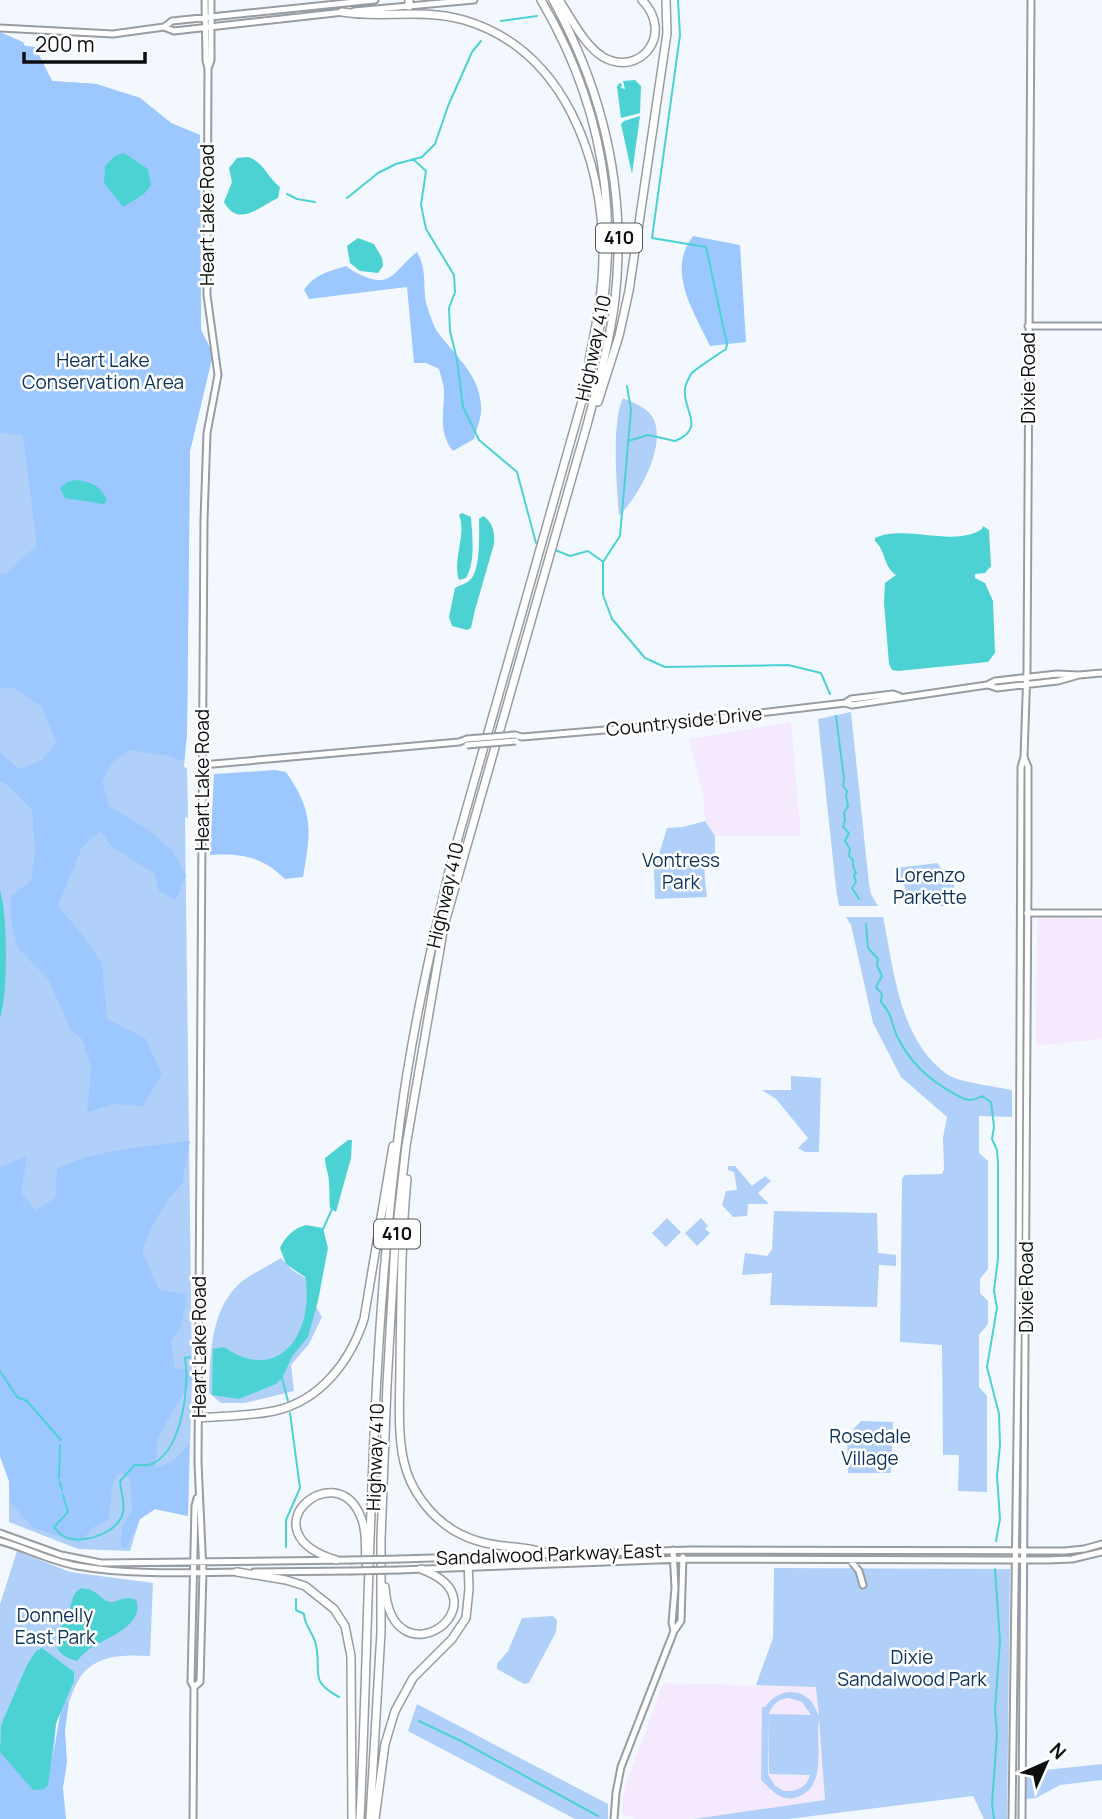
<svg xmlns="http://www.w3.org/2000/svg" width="1102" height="1819" font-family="Manrope,sans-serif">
<rect width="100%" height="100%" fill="#f3f8ff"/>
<path fill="#f5e9fd" d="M791,722l10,114h-86l-10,-15 -2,-27 -14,-55z
M1043,917l59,1v121l-66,7 1,-127z
M663,1683l154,4 8,113 -131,19h-60l-12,-6 2,-24z"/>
<path fill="#b0d0f9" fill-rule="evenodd" d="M0,44l35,3 17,34 44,3 44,14 31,25 29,12 1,195 12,24 -23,97 -3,281 -3,35 3,1 1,50 -3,-1 7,562 -4,137 -33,-7 -15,10 -10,32 -52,-2 -69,-27v-41l-9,-25z
M623,398c11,5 26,10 31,22 12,28 -16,77 -35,96 -2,-29 -8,-93 4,-118z
M851,712l18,172 2,10 7,12h-39l-3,-18 -18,-169z
M705,821l10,15v17c-16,6 -9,29 -8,44l-52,2 -1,-28 13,-43 16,-1z
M937,863l5,6 12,1v36h-39c-6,-4 -13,-28 -18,-38z
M846,917h37c11,53 16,124 65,158 11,7 49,12 64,15v27l-33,-1v37l9,8v108l-8,10v14l8,8v23l-9,11v52l8,9v96l-29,-1 1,-36h-16l-1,-110 -42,-3 2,-163 3,-4 37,-1 2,-5 -1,-31 4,-21 -46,-40 -28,-54 -22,-98z
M791,1076l30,2 -2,74h-14l-7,-4 10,-10 -32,-39 -14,-9h29z
M728,1166h7l17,20 13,-10 6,5 -13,12 11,11h-21l-1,12 -14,1 -11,-12 4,-14 11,-1 -3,-18 -6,-2z
M774,1211l103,2 1,40 18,2v11l-17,-1 -2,42 -107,-2 2,-32 -30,2 3,-22 22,3 5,-6z
M667,1218l14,14 -15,15 -14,-14z
M701,1218l7,8 -3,3 5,4 -13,13 -12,-13z
M281,1258l11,12 13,8 2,13 15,26 -13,27 -18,21 3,26 -49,12h-24l-12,-10c1,-36 1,-82 30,-109 12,-10 29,-18 42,-26z
M861,1421l32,1 -2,51h-43l-1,-37z
M17,1551l53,21 83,11 -3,73c-25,-1 -52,-2 -69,20 -5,7 -9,18 -12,26h-7l-6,23 -2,26 -13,32 -41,-44v-135z
M774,1568l236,1 -3,250h-23l-11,-23 -185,23h-94l131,-19 -6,-81c-4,22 8,63 -17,76 -19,10 -29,-4 -41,-15l1,-73h3c11,-16 32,-21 46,-6 4,5 6,12 8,15l-3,-29 -60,-2 17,-47zM789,1698l13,4 9,13 -42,-1c3,-10 10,-15 20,-16zM769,1715v59l41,1c-3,12 -13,17 -26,16l-9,-5 -7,-12z
M553,1616l4,4 -1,12 -27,51 -5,1 -27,-15v-5l11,-13 14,-33z
M417,1704l191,100v15h-33l-167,-88z
M1102,1764v16l-42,5 -24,13 -11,1 1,-27z"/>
<path fill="#9cc8ff" d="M0,32l23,10 2,4 10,1 17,34 44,3 44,14 31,25 29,12 1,195 12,24 -23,97 -3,281 -3,29 -21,-6 -34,-5 -17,13 -10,18 7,25 39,24 24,20 14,25 -10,25 -17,-9 -4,-17 -44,-28 -11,-15 -18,16 -24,59 22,26 22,31 5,56 38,19 17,37 -20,31 -28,-2 -27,8 4,-44 -9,-29 -12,-10 -21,-49 -32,-33 -6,-27v-24l20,-15 4,-31 -3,-40 -25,-25 -7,-4v-29l19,17 23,-9 14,-18 -15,-36 -28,-18h-13v-114l8,-2 29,-27 -14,-110 -23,-2z
M693,236l47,9 6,97 -36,4c-16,-34 -44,-75 -17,-110z
M417,252c12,21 4,39 11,57 3,8 6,19 11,25 19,25 44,44 42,79 -1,8 -5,18 -7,26l-21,12c-15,-19 -9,-37 -9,-59 0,-8 -3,-15 -5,-23l-13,-6h-12l-7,-76 -98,12 -5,-9c11,-16 24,-18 42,-24 7,5 12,8 20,11 26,11 31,-10 51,-25z
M275,770l11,2c28,40 25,59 17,105l-18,2c-22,-22 -44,-26 -75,-24l4,-81z
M190,1141l-8,43 -13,14 -16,26 -11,28 17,37 28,6 -6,32 -10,13 4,28 12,2 5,9 -34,58 -3,31 17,-6 17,-18 -1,72 -33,-7 -15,10 -14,30 -5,-3 1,-19 10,-18 -2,-31 -12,-5 -6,13 -3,33 -15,8 -15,16 -47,-16 -22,-25 -1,-21 -9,-25v-289l27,-11 -6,37 15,17 19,-12 2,-30c43,-19 86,-21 133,-27z
M62,1702h7l-4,28 2,32 -4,26 3,31h-66v-80l41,43 13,-31z"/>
<path fill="#4cd2d3" d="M635,80l6,6 -1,27 -19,5 -4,-31 2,-4 3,1 -1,4 4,1 -2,-8z
M640,116l-8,58 -11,-50 3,-3z
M124,153l24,16 3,16 -7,9 -21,13 -19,-24 1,-17 10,-10z
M248,157c16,5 19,20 32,30l-2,11c-19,9 -40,30 -54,4l8,-20 -3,-14 8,-10z
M358,238l16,6 8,14 1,8 -5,7 -18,-2 -10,-8 -3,-17z
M76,480c15,2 26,6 31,21l-4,3 -38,-6 -5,-10 7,-6z
M462,513l9,4c1,18 5,43 -5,61l-7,2c-7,-21 8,-45 0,-65z
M483,516c10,6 12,17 11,28l-19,66 -4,18 -4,2 -15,-4 -3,-9 6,-29c5,-3 11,-4 15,-8 11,-10 9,-47 9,-61z
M983,526l6,4 2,36 -6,7 -10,1v4l10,5 8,18 2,52 -7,9 -90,9 -6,-1 -3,-6 -5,-62 1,-19 11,-8c-13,-9 -10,-24 -21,-34v-3c30,-14 79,10 107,-9z
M0,891c8,22 8,105 0,127z
M348,1140h4l-1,18 -15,54 -6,-4c-1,-9 0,-17 -1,-25 0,-9 -4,-16 -4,-25z
M306,1225l17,3 5,20 -10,53 -10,36 -15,18 -11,23 -6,6 -37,15 -27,-4 1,-46 11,-2c56,39 91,-16 81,-70l-19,-13 -6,-16c5,-11 14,-20 26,-23z
M81,1588c17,2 15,7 26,13 9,4 16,-7 29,-1 9,24 -26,37 -42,46 -6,3 -12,9 -17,15 -33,-9 -18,-28 -9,-49 5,-9 3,-18 13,-24z
M42,1648l32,24v9l-18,42 -8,62 -4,4 -11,1 -33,-38 1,-27 26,-60 9,-14z"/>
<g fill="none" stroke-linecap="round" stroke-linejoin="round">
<path stroke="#4cd2d3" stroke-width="2" d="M501,21l36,-5
M413,159l13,12 -5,34 5,24 28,46 1,17 -6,16 1,23 7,29 6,47 16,33 38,32 19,71
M287,194l10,5 18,3
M347,198l31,-25 18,-9 26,-7 13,-13 13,-38 24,-54 9,-11
M627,386l4,24 -11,126 -17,26v33l9,24 33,39 20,9 123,-2 33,8 9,21
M628,441l20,-6 27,6c32,-13 7,-31 10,-52 0,-4 4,-11 6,-15 2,-4 28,-20 35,-25l1,-5 -21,-97 -54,-9 28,-203 -2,-35
M555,550l15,6 18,-5 14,10
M836,716l8,63 -1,7 4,5 -1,6 2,9 -4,7 1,7 -2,7 6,6 -4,8 5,8 -1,7 4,4v6l3,7 -2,2 2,7 -4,6 7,11
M866,924l2,24 10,11 -1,6 5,11 -6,11 6,7 -1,8c13,15 9,19 16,34 12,25 32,44 56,57 12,7 17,10 29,3l9,6 3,25 -2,12 5,11 1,13v95l-4,33 3,17 -10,59 12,47 1,31 -3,31 3,43 -4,22
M323,1229l9,-20
M0,1371l17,26 10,4 34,39
M282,1378l6,23
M59,1478l1,-33
M60,1482l2,8
M63,1495l5,17 -14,15c4,4 7,9 13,11 18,5 47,-4 55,-22 4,-10 -1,-24 -2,-35l15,-16c5,0 12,1 17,-1 30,-14 38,-77 33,-106l5,-1
M286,1547v-27l14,-32 -10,-75
M296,1599v11l8,4c0,11 10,20 12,31 6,28 -8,35 23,52
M419,1721l42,20 137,75
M994,1819l-2,-15 5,-70 -2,-24 5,-69 -5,-72"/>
<defs>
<path id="secondary" d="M354,11l120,-11
M164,27l8,-6 203,-21
M0,28l113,6 51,-7 10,4 170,-19
M209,66l2,-6v-60
M1028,326h74
M988,685l9,3 61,-7 21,-6 23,-2
M845,703l6,-4 42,-5 6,2
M515,735l7,2 118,-10 205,-24 7,2 135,-20 8,-4 62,-7 22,1
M202,765l257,-23 8,-3
M1027,913h75
M0,1533l61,22 40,8 250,-3
M0,1541c26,7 50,20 77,25 52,9 108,7 161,6
M673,1550l2,38 -3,35 2,8
M400,1559l291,-9 374,1 19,-2 18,-5
M850,1560l9,11 4,14
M399,1570l284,-11 364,1 25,-1 30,-7
M254,1572l97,-1
M194,1687l6,-5 3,-110 -5,-109 6,-943 3,-87 11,-58 -11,-80 1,-227 -2,-7 -1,-61
M193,1819l1,-132 -3,-5 4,-176 2,-8
M614,1819l2,-26 5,-26 53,-136 7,-10 2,-64
M1012,1819l7,-538 2,-514 3,-10 3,-89 4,-668
M1022,1819l6,-946v-106l-4,-10"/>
<path id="highway" d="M409,0v6
M559,0c12,18 25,45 44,57 37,21 72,-23 39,-57
M342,12c40,7 81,-4 122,8 101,30 139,139 139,236 0,35 -7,70 -14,105
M598,402l21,-66 10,-45 38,-258 -1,-33
M407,1179c-6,63 -6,125 -7,187 0,31 -3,66 4,96 6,27 25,53 49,68 36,22 67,12 102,26
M199,1418c24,-2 51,-2 75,-7 46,-10 76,-49 90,-92l29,-173
M336,1560c-91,-28 -2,-105 24,-45 7,14 5,33 6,49
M237,1572l49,8 19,6 29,23 11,17 6,30 1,163
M385,1587c7,100 125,15 36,-18
M360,1819c11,-232 9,-466 40,-697 11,-87 31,-174 51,-259l137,-483c36,-135 24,-259 -47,-380
M370,1819l11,-187v-93l6,-154 8,-141 11,-98 38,-220 143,-501c11,-42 23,-83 28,-126 12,-107 -10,-205 -62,-299
M375,1819l10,-75 10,-33 18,-33 39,-39 14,-21 3,-29 -1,-31"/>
</defs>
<use href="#secondary" stroke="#989da2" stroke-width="9"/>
<use href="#highway" stroke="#989da2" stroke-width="10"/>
<use href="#secondary" stroke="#fff" stroke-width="5"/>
<use href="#highway" stroke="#fff" stroke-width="7"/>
<defs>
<path id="secondary-bridge" d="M467,739l48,-4
M467,745l49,-4
M351,1560l49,-1
M351,1571l48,-1"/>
</defs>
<use href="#secondary-bridge" stroke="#989da2" stroke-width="9" stroke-linecap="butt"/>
<use href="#secondary-bridge" stroke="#fff" stroke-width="5"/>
</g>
<g text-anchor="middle" stroke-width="5" stroke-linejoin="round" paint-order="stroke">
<g fill="#fff" stroke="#555658" stroke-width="2">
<rect x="596" y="223.5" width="46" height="29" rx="5"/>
<rect x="374" y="1219.5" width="46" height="29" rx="5"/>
</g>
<g font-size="18" font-weight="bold" fill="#0c0e10">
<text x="619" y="244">410</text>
<text x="397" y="1240">410</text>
</g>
<g font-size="19" fill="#0c0e10" stroke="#fff">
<text transform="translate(207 215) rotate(-90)" y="7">Heart Lake Road</text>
<text transform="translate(593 348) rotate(-78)" y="7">Highway 410</text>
<text transform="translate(1028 378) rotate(-90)" y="7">Dixie Road</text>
<text transform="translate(684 721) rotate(-6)" y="7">Countryside Drive</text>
<text transform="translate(202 780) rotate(-90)" y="7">Heart Lake Road</text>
<text transform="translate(445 895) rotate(-77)" y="7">Highway 410</text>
<text transform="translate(1026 1287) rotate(-90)" y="7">Dixie Road</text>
<text transform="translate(199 1347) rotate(-90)" y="7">Heart Lake Road</text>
<text transform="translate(375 1457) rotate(-88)" y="7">Highway 410</text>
<text transform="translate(549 1554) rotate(-2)" y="7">Sandalwood Parkway East</text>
</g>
<g font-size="19" fill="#0b315c" stroke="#fff">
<text x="103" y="367">Heart Lake<tspan x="103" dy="22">Conservation Area</tspan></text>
<text x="681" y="867">Vontress<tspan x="681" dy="22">Park</tspan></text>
<text x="930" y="882">Lorenzo<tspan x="930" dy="22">Parkette</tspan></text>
<text x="870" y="1443">Rosedale<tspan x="870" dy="22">Village</tspan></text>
<text x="55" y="1622">Donnelly<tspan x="55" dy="22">East Park</tspan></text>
<text x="912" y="1664">Dixie<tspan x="912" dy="22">Sandalwood Park</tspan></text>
</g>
</g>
<g transform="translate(1046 1763) rotate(45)" stroke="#ffffff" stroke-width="5" paint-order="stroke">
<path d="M0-5L12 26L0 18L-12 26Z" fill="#0c0e10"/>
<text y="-10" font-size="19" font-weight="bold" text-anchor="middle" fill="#0c0e10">N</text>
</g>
<path d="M24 52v10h121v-10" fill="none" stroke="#0c0e10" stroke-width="3.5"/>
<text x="35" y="52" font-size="21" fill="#0c0e10" stroke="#ffffff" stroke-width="5" paint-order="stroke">200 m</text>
</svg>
